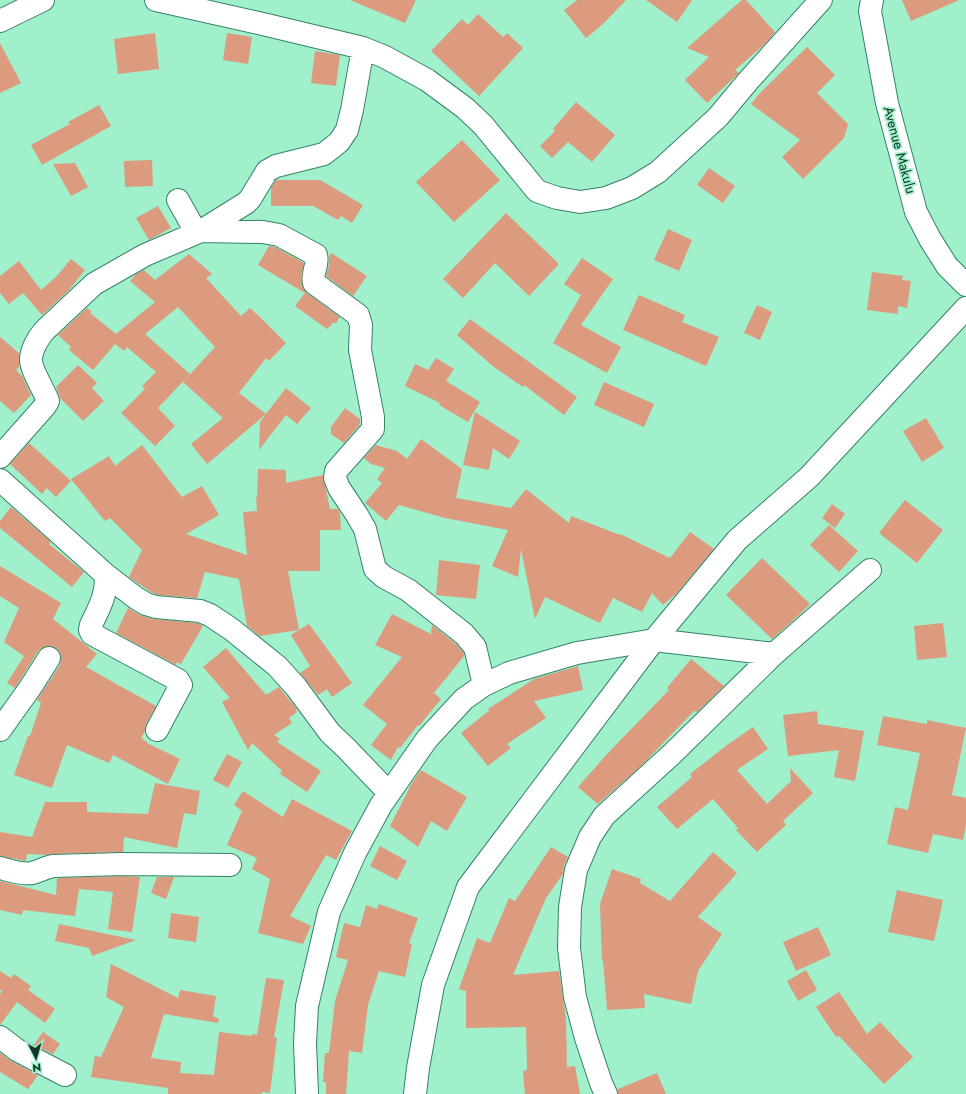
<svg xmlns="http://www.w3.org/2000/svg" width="966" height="1094" font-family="Jost,sans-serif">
<rect width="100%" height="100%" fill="#a0f0cc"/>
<path fill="#dc9a7e" d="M350,0h66l-11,23z
M577,0h49l-23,24 -17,14 -22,-28z
M646,0h46l-15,22z
M742,0h4l29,32 -9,11 -31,27 4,3 -32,30 -22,-23 24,-23 -22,-9z
M902,0h57l-48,21z
M478,14l25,23 4,-4 16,15 -44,48 -48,-45 31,-32 6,6z
M155,33l4,36 -41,5 -4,-35z
M227,33l25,4 -4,27 -25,-4z
M0,43l21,40 -21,10z
M807,47l28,28 -18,18 31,31 -4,14 -41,41 -21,-22 18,-17 -49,-36 8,-10z
M315,51l25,4 -4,31 -25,-3z
M576,102l39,33 -23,27 -24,-20 -16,16 -12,-12 15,-15 -2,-2z
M99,105l12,21 -69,39 -11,-20 39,-21 -2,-2z
M462,140l38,40 -46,42 -38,-40z
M152,160l1,26 -28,1 -1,-26z
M75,163l13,24 -17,9 -18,-32z
M709,168l26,18 -12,17 -26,-18z
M276,180h44l43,25 -11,18 -11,-7 -3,4 -25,-14h-42v-18z
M158,206l13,22 -22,12 -13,-22z
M506,213l53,51 -30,32 -34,-33 -32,35 -20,-19z
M668,229l24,11 -13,31 -25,-11z
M269,246l6,1 29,16 -3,12 1,11 5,7 33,24 -4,6h-3l-6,6 -32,-23 10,-13 -47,-28z
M331,253l36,23 -14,20 -27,-20 3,-11v-8z
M189,254l23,20 -6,4 35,38 9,-8 15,14 21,21 -17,18 -3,-3 -27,35 27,21 20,-26 25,20 -14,16 -11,-9 -27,35 1,-28 6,-8 -59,50 -16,-20 32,-26 -40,-36 32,-35 -37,-40 -33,27 45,40 -32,34 17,18 -20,20 -34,-33 24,-24 -3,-3 14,-14 -29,-25 -3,4 -9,-7 -22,26 -24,-20 2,-3 -13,-12 29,-27 5,4 -2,1 26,21 39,-32 -25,-21 6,-7 8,-4 11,10z
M582,258l31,21 -32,46 40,22 -14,26 -54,-30 28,-48 -17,-11z
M71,259l14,11 -17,21 -26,24 -19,-22 -14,11 -9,-11v-17l19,-15 22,29 15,-13z
M872,272l31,4 -1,4 9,1 -4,27 -9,-2v8l-31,-4z
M639,295l46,20 -3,7 37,15 -13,29 -83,-36z
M757,305l15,7 -12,28 -16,-7z
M470,319l107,78 -13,18 -40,-30 -1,2 -29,-20 -37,-32z
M0,337l19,16v14l-3,3 6,6 9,19 -17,18 -14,-12z
M436,358l18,11 -8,12 34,21 -12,20 -29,-17 1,-2 -35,-17 10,-22 13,6z
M78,365l19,18 -5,5 12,13 -21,20 -23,-23 -4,-11z
M604,382l50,22 -10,23 -50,-22z
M345,408l15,11v5l-16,19 -13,-9v-7z
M475,412l45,29 -11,18 -16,-11 -4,22 -26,-5z
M926,418l18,30 -22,14 -19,-31z
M421,439l41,30 -6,29 55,10 15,-19 43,34 2,-7 49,19v-1l50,24 20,-26 24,17 -37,44 -14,12 -11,-12 -10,19 -29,-14 -13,25 -55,-26 -10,22 -14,-70 -3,28 -26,-11 16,-36 -63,-12 -46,-13 -13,16 -21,-18 17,-20 -5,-4 8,-11 -14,-4 -7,-6 12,-13 21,6 10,8z
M29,443l42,38 -15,16 -9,-9 -5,6 -32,-30z
M142,445l40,52 20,-11 17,29 -33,19 61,21 -4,-43 14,-1 -1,-14h1l1,-28 28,1v13l37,-8 7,34h8l2,4 1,17h-21v41h-32l11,59 -39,6 -13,-10 -8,-47 -34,-7 -8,26 -39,-3 -7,-3 -22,-15 13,-27 -32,-32 -5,3 -34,-42 38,-23 6,10z
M905,500l38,30 -26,33 -38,-30z
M832,504l13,10 -10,14 -13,-10z
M11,507l40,35 -2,2 35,28 -12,15 -72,-59v-7z
M829,525l29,26 -19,21 -29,-27z
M762,558l48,46 -11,11 -27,24 -46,-44z
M439,560l41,5 -4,34 -40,-4z
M0,566l61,37 -8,16 44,35 -11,13 70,39 -10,18 -1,7 -4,7 6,4v1l33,16 -12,25 -55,-29 -4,8 -42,-18 -15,43 -38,-13 14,-39h2l11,-33 -4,-3 23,-35 1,-7 -1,-6 -4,-4 -6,-2 -6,1 -6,4 -23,37 -8,-5 17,-27 -20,-14 15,-34 -19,-12z
M128,608l12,7 13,4 44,4 6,3 -22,38 -4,-2 -1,3 -60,-32z
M392,614l39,20 1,-9 24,19 8,9v3l-30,37 7,6 -22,27 -1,-1 -18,23 -2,-1 -7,13 -20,-15 16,-21 -24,-19 39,-48 -27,-12z
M943,623l4,34 -30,3 -3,-34z
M309,624l43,59 -20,14 -5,-8 -9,6 -18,-22 10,-7 -19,-31z
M226,648l40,47 13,-8 18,22 -1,1 1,2 -8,6 3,5 -18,12 6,4 -3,3 44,29 -14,21 -27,-18 2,-3 -30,-28 -4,7 -26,-48 8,-4 -27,-31z
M691,659l33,27 -27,26 -3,-1 -54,56 -42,37 -20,-17 30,-34 61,-63 -2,-2z
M578,666l5,24 -49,11 12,17 -39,26 4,4 -23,18 -27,-33 29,-23h-2v-1l46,-30z
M817,711l1,13 46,7 -9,50 -21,-4 5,-27 -51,6 -5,-41z
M883,716l44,8v-4l39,8 -14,67 14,3v27l-3,15 -30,-6 -5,19 -41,-9 8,-37 13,3 12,-57 -43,-8z
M753,727l15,22 -31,21 30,34 23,-22 1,1 -1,-15 23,25 -30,28 3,4 -29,27 -21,-22 2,-2 -25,-29 -36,30 -20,-22 35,-30 -2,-3 37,-29z
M227,754l15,8 -14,26 -15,-8z
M421,770l46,27 -20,34 -16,-10 -13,26 -28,-21 22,-43z
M155,783l45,8 -4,24 -12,-2 -7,35 -53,-11 -1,15 -69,2 -7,1 -20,-1 -1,7 -26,-5v-24l32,5 13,-35h42v10l61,2z
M243,791l40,26 9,-18 60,32 -16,29 -10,-5 -36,61 21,10 -8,18 -45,-11 12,-54 -18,-10 5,-11 -30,-13 15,-34 -8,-6z
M380,846l27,15 -10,19 -27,-14z
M551,847l17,10 -4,8 -1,9 -17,24 -33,77 46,-4 7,47 1,49 8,-1 5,28h-55l-2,-23 4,-1 -1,-43 -60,1v-37l-7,-2 18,-51 13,5 19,-45 6,3z
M713,852l24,21 -39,44 24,17 -24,37 -7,33 -47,-10 1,14 -38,2 -4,-50 -1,1 -2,-57 12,-35 29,10 -1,4 30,18z
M122,876l18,1 -8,55 -24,-3 5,-37 -34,-3 -4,27 -52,-6 -1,5 -22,-5v-29l56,14 1,-17z
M157,877h17l-8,22 -15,-6z
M897,890l46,10 -9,41 -46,-9z
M379,904l39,14 -9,25 3,1 -7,33 -26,-6 -11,34 -6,48 -13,-2 -3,43h-20v-12h-3l2,-29h4l6,-52 13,-41 -12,-3 8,-34 16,4 6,-22 11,4z
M171,913l28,4 -3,25 -28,-4z
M59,924l77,16 -44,16 -3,-8 -34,-7z
M818,927l13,28 -35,16 -13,-29z
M111,964l67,34 2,-8 36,6 -3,20 6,3 -1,4 -54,-9 -13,44 30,4 -1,11 34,2 5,-43 33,4v-2l5,1 9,-57 18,2 -10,57 3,1 -7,55 -8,-1v2h-94v-6l-77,-11 4,-21 6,1 23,-50 -18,-10z
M806,970l11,20 -19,11 -11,-20z
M0,971l11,7 3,-4 17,12 -3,4 27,19 -10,14 -28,-21 -17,23v-31l2,-3 -2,-1z
M839,992l28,42 13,-12 33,35 -29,27 -45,-48 -3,1 -20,-30z
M43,1032l17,12 -7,10 -19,-9z
M0,1053l11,8 27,14 -10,14 -28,-17z
M657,1073l9,21h-48v-5z"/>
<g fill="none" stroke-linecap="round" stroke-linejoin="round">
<defs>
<path id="minor" d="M156,0l111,25 96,23 22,9 42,23 38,28 18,17 54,66 20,7 23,4 26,-4 26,-10 26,-16 60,-55 30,-36 73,-81
M872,0l-2,11 17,92 29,109 14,27 17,27 19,19
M0,21l43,-21
M178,200l14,25 9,6 62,1 16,3 37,20c3,11 -5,17 -2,28l44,32 3,10 -1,25 13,67v12l-37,42 -1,7 4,10 18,27 8,14 10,40 9,8 24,13 56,44 11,13 9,38
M0,457l45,-51 3,-5c-4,-11 -17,-31 -17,-41 0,-10 7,-22 13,-29l50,-47 51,-29 56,-24 45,-28 4,-4 17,-28 9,-5 48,-12 15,-12 8,-12 5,-20 11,-62
M0,480l106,95c1,20 -7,33 -15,50l-1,5 2,4 86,46 3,5 -24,45
M106,575l30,23 10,6 10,3 44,4 10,4 21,14 46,37 19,21 34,46 16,15 43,45
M0,730l30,-42 19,-30
M0,868c9,2 22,7 32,5 8,-2 14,-6 22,-7l68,-2 108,1
M0,1037l17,13 48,25
M307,1094l-2,-51 2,-37 22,-94 26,-59 26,-48 46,-66 37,-40 20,-14 25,-12 68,-20 77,-13 120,14
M606,1094l-5,-11 -15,-45 -11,-41 -6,-49 1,-41 6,-37 14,-33 14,-21 69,-63 101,-99 96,-84"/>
<path id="secondary" d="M415,1094l3,-26 15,-83 35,-98 186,-247 83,-100 72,-63 157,-169"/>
</defs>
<use href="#minor" stroke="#338364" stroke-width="24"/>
<use href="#secondary" stroke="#338364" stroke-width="24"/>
<use href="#minor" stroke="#fff" stroke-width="22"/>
<use href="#secondary" stroke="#fff" stroke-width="22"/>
</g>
<g text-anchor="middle" stroke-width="3.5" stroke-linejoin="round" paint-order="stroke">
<g font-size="14" fill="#143527" stroke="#a0f0cc">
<text transform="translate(900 150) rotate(75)" y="5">Avenue Makulu</text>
</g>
</g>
<g transform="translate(36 1058) rotate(175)" stroke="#a0f0cc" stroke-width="3" paint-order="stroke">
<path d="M0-3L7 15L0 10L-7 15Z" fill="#143527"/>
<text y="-6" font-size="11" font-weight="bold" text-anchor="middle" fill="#143527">N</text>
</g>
</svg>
